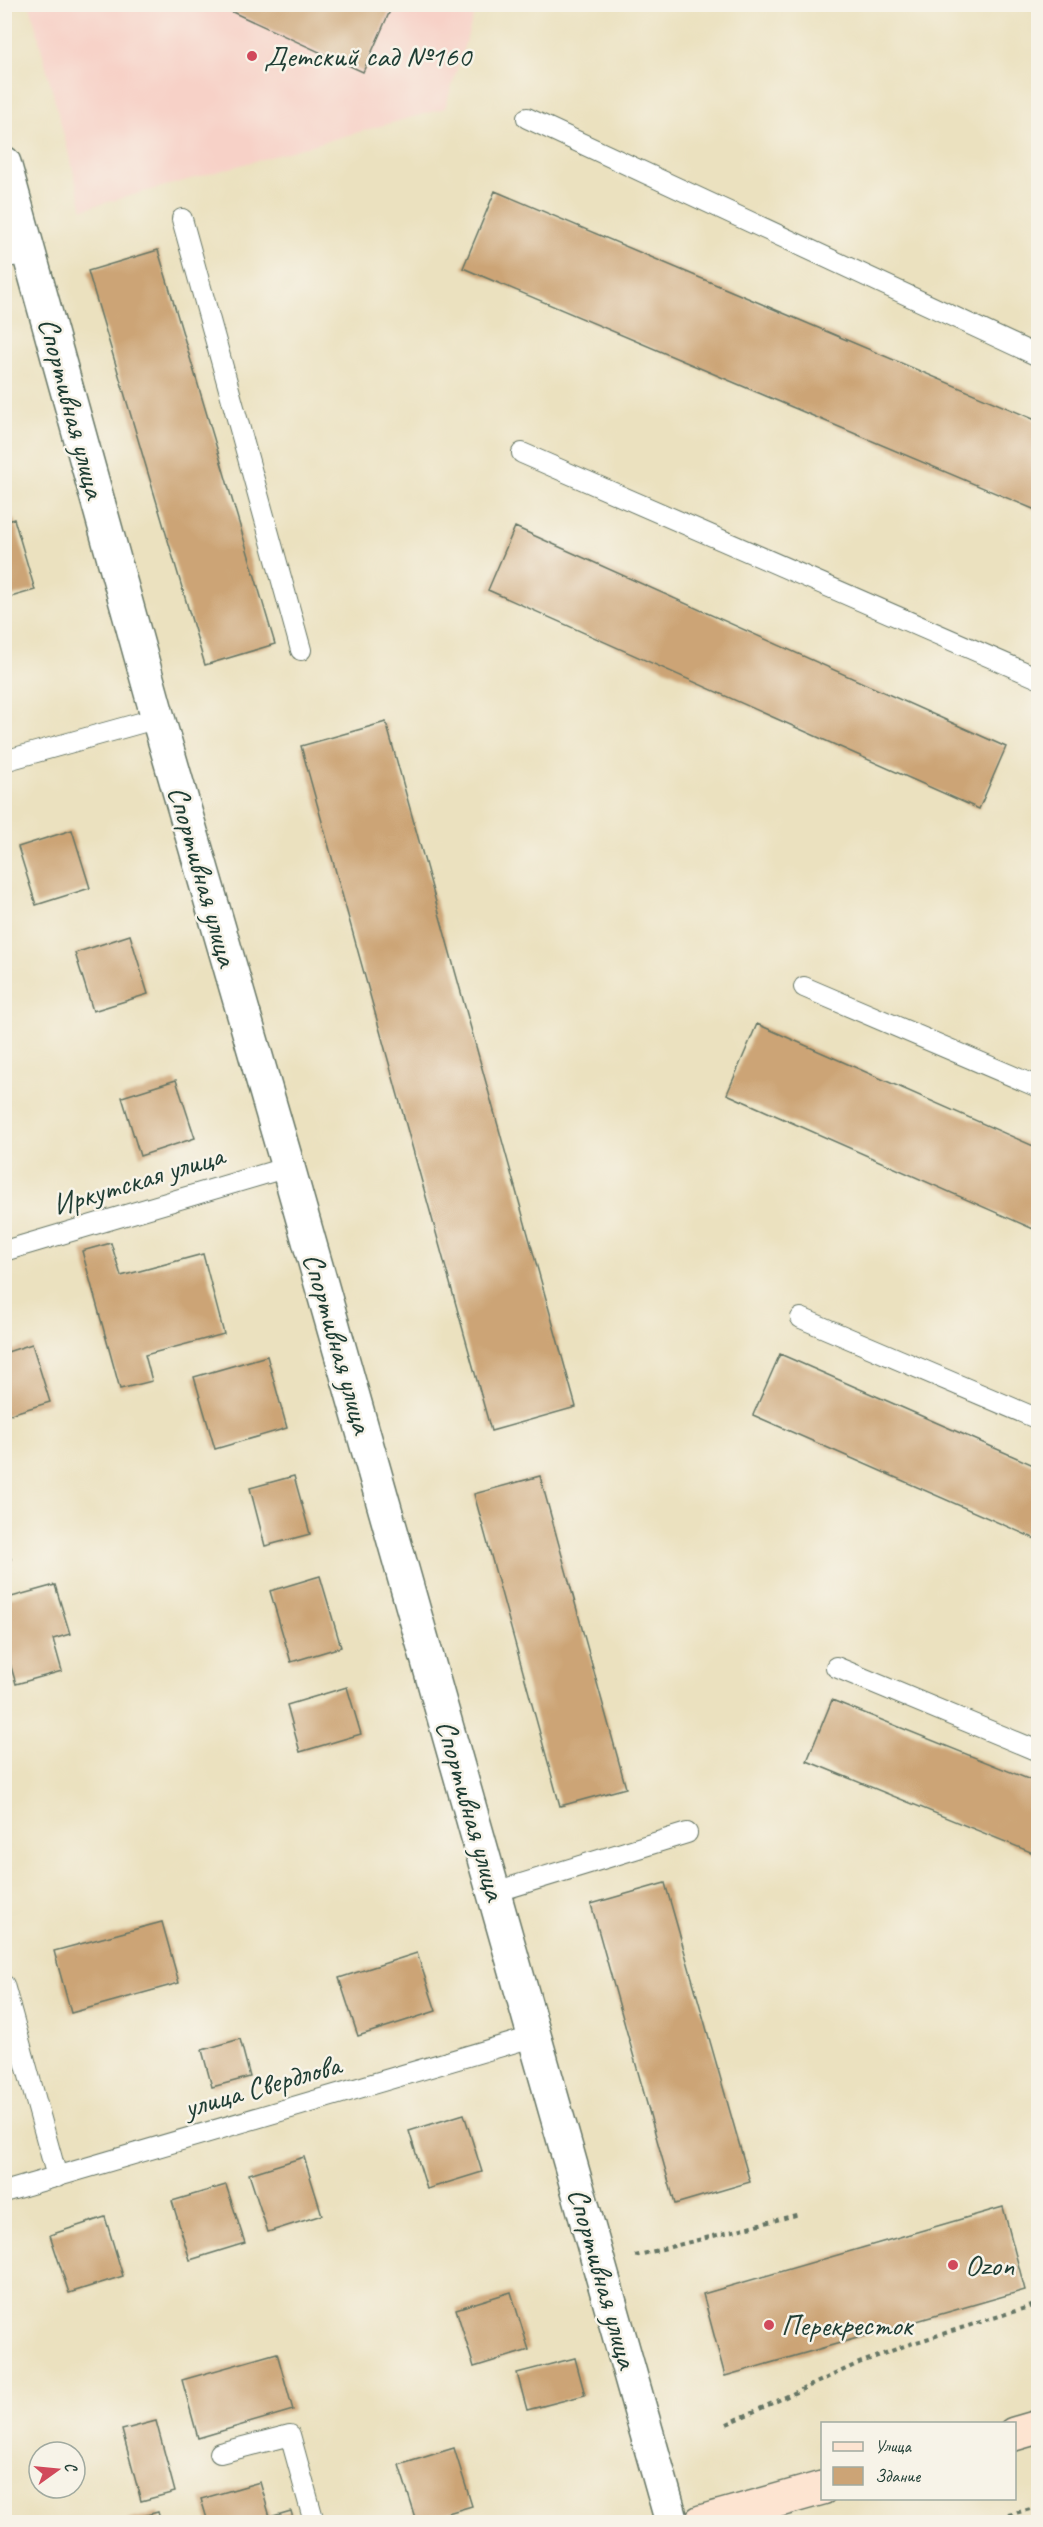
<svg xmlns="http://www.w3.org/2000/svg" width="1043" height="2527" font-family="Caveat,sans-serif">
<rect width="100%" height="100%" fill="#f7f3e8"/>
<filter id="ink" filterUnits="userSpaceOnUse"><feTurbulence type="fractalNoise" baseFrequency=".0167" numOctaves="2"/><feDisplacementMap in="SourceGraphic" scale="12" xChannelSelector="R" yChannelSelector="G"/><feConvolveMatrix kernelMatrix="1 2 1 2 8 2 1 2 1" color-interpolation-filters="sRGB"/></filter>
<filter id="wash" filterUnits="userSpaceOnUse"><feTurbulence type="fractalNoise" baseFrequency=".008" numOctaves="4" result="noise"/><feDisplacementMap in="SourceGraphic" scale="24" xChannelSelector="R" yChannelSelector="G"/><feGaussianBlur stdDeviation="1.35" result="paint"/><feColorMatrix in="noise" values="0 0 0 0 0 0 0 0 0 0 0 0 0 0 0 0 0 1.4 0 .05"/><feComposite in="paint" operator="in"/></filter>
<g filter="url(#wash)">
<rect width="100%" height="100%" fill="#ebe1bf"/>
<path fill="#f7d1c7" d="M30,5h447l-32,103 -362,101z"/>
<g id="blocks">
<path fill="#cca476" d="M215,4h178l-30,68z
M495,191l543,230v90l-575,-243z
M158,250l117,394 -70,21 -117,-394z
M14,519l21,71 -31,9v-77z
M515,527l491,220 -27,62 -491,-219z
M386,722l190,685 -85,24 -190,-685z
M72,830l18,58 -54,17 -18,-58z
M130,935l18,59 -55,17 -18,-58z
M757,1024l281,124v83l-311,-137z
M176,1080l19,58 -55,18 -18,-59z
M111,1243l10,33 82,-22 21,80 -79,21 7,26 -32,8 -38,-138z
M32,1344l18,58 -46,14v-63z
M780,1354l258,113v73l-285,-125z
M267,1356l20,72 -72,21 -21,-72z
M294,1476l16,58 -45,12 -15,-58z
M540,1476l86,312 -66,18 -86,-312z
M4,1539l7,20 -7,2z
M320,1576l21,71 -50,15 -21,-71z
M55,1585l15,49 -17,5 9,32 -46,13 -9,-31 -3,1v-55z
M347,1687l14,47 -61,18 -13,-47z
M832,1700l206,83v72l-231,-94z
M665,1883l85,299 -75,22 -84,-300z
M162,1922l17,61 -108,30 -17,-62z
M417,1953l19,58 -78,25 -19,-58z
M240,2039l10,38 -38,10 -10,-37z
M464,2114l18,58 -55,17 -18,-58z
M304,2157l18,58 -54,17 -19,-58z
M226,2185l19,58 -55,17 -18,-59z
M1003,2207l22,83 -300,86 -22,-82z
M105,2217l18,59 -54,17 -19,-58z
M511,2292l18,58 -55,17 -18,-58z
M277,2353l16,57 -95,28 -16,-58z
M575,2358l10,37 -58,15 -10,-37z
M156,2421l19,71 -34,9 -19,-71z
M454,2448l18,58 -55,16 -18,-57z
M260,2482l10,35 21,-6 3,11h-86l-7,-23z
M158,2512l3,10h-41z"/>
</g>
</g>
<g filter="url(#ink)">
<use href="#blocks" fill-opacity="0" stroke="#667665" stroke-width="1.5"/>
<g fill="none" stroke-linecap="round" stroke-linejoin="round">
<defs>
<path id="lane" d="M527,118l511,238
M182,219l119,431
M4,258l25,-6
M522,453l516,225
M4,761l154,-43
M804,987l234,100
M4,1251l284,-84
M801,1318l237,101
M836,1667l202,84
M495,1892l192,-59
M4,1985l53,192
M4,2192l532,-156
M220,2453l70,-18 24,87"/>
<path id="street" d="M4,163l154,555 130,449 384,1355"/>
<path id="secondary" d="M1014,2434l24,-7
M701,2522l121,-34"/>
</defs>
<use href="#lane" stroke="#667665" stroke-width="22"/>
<use href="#street" stroke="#667665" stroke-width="36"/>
<use href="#secondary" stroke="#667665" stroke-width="36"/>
<path stroke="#667665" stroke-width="4" stroke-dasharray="4.5 4.5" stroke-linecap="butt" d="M635,2256l165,-42
M727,2424l132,-61 48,-18 131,-41
M982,2522l56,-15"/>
<use href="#lane" stroke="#fff" stroke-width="20"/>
<use href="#street" stroke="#fff" stroke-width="33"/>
<use href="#secondary" stroke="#fde4d1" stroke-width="33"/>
</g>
</g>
<g fill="#d1495b" stroke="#f7f3e8" stroke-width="2">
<circle cx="252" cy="56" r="6"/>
<circle cx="953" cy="2265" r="6"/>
<circle cx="769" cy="2325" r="6"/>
</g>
<g text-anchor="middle" stroke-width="5" stroke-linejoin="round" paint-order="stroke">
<g font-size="30" fill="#1f3d34" stroke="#f7f3e8" text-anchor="start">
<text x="264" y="66">Детский сад №160</text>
<text x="965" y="2275">Ozon</text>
<text x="781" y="2335">Перекресток</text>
</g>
<g font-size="30" fill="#1f3d34" stroke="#f7f3e8">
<text transform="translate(72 408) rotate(75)" y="10">Спортивная улица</text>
<text transform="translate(203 876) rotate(74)" y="10">Спортивная улица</text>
<text transform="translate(138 1180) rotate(-17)" y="10">Иркутская улица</text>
<text transform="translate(338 1343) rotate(74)" y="10">Спортивная улица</text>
<text transform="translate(471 1810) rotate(74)" y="10">Спортивная улица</text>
<text transform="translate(262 2086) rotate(-16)" y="10">улица Свердлова</text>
<text transform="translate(603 2278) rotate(74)" y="10">Спортивная улица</text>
</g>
</g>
<rect width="1043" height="2527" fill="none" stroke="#f7f3e8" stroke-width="24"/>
<rect x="821" y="2422" width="195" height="78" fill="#f7f3e8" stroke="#a1aaa0" stroke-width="1.5"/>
<rect x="833" y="2442" width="30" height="9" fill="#fde4d1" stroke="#a1aaa0" stroke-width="1.5"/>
<text x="875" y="2452" font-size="18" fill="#1f3d34">Улица</text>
<rect x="833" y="2467" width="30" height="18" fill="#cca476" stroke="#a1aaa0" stroke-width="1.5"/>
<text x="875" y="2482" font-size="18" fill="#1f3d34">Здание</text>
<g transform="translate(57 2470) rotate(75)"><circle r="28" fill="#f7f3e8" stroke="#a1aaa0" stroke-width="1.5"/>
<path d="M0-4.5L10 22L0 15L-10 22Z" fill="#d1495b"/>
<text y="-9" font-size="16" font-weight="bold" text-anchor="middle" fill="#1f3d34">С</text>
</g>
</svg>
